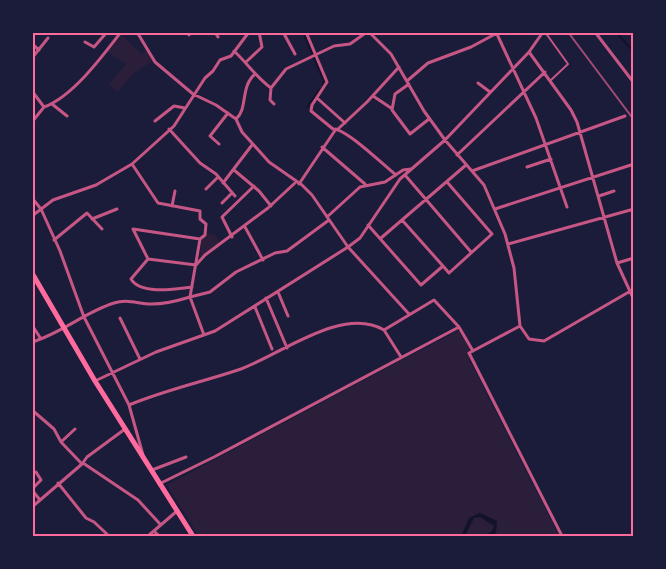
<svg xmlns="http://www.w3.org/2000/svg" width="666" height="569" font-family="'Golos Text',sans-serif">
<rect width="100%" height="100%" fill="#1b1b3a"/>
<path fill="#2a1e3b" d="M122,35l20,19 5,-4 5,11 -19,13 -15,18 -9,-7 17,-21 -18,-12z
M207,233l8,2 6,9 -19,12h-2l2,-16z
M457,331h3l10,16 -1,12 90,177 -361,-1 -31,-50z"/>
<path fill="#12122b" d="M480,513l17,8 -1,12 -4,3h-7l7,-5 2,-5 -14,-9 -6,1 -9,18h-4l8,-18z"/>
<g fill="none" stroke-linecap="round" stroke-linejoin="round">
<path stroke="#12122b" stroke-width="2" d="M303,32l21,49 -1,5
M616,32l18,20
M307,107l13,-18"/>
<path stroke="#c65784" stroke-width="2" d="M545,32l23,32 -17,16"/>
<path stroke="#c65784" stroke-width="3" d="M137,32l18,30 38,32 23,11 20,14 6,13 27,30 33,23 10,10 36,52 61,67
M215,32l3,5
M283,32l12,22
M306,32l21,50 -15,23 -1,6 22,18c14,0 50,36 63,46
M369,32l22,22 33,57 21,29 39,45 21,49 9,34 6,58 9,13 15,2 90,-52
M496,32l40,86 31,89
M595,32l39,51
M189,35l2,-3
M85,42l9,5 13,-15
M32,44l7,6
M234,51c14,13 22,26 37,37
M529,52l42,58 6,12 40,141 17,37
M32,58l16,-20
M246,62l16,-15 -3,-15
M407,81l21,-18 43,-16 28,-15
M478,83l12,9
M409,84l-14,10 -3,16 18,24 19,-15
M32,91l12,16 -12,15
M373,96l18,12
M317,98l28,25
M52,104l15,12
M274,104l-4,-4 1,-12 15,-19 48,-23 16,-2 17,-12
M44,107c28,-10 58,-50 77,-75
M236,119c12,-10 4,-32 19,-45
M155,121l19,-15 11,2
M169,129l31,34 16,11 19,22
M338,129l29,-27 32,-35
M219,144l-9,-8 18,-23
M322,147l43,37
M457,155l88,-83
M527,167l24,-8
M234,170l25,21 12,15
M472,171l153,-55
M405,175l66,77
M223,183l29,-38
M299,184l37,-55
M206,189l12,-12
M599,196l15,-5
M32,198l9,11 19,42 24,66 45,88 14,50
M222,203l10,-10
M172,206l3,-15
M495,209l139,-45
M32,216l21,-16 43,-15 36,-21 42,-38 31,-48 8,-7 7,-11 11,-4 18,-24
M327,217l33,-30 25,-5 18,-12 8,-1
M92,219l25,-10
M402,220l41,46
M368,225l53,60 22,-19 6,7 43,-39 -45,-52
M245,227l18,33
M232,237l-10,-20 32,-31
M381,238l85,-73
M200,239l-67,-10 15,30 48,6 9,-10 63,-47 28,-26
M54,240l33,-27 15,16
M508,244l126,-35
M148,259l-17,20c9,16 45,10 61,8
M617,263l17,-5
M278,292l10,24
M266,298l21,50
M255,307l17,42
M120,318l20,41
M32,325l9,14
M520,326l-51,27 93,183
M204,335l-14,-38 20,-5 26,-20 39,-19 12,-2 42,-31
M32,342c30,-9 53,-30 82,-39 12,-4 22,0 34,1 15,1 29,-3 42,-7l10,-58 5,-4 1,-11 -6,-5v-8l-42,-8 -26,-39
M401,357l-17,-27 50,-30 25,27
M634,360v2
M95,381l61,-29 59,-21 133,-84 12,-9 40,-59 45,-39 84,-88 14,-20
M129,405c36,-15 73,-23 109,-35 41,-14 104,-65 146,-40
M32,410l22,19 7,13 21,22
M61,442l14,-13
M83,463l55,37 22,24
M152,470l34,-13
M58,483l28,35 8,4 15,14
M159,484l55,-27 245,-130 14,24
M32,489l9,-9 -5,-8
M32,490l8,10
M32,507l50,-43 5,-7 38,-28
M154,531l5,5
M148,536l29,-25"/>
<path stroke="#ff6b9d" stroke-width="5" d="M32,273l63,108 98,155"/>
<path stroke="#a44b75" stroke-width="2" d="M568,32l66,88"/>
</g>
<rect width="666" height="569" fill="none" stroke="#1b1b3a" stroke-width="68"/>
<rect x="34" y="34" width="598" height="501" fill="none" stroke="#ff6b9d" stroke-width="2"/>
</svg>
